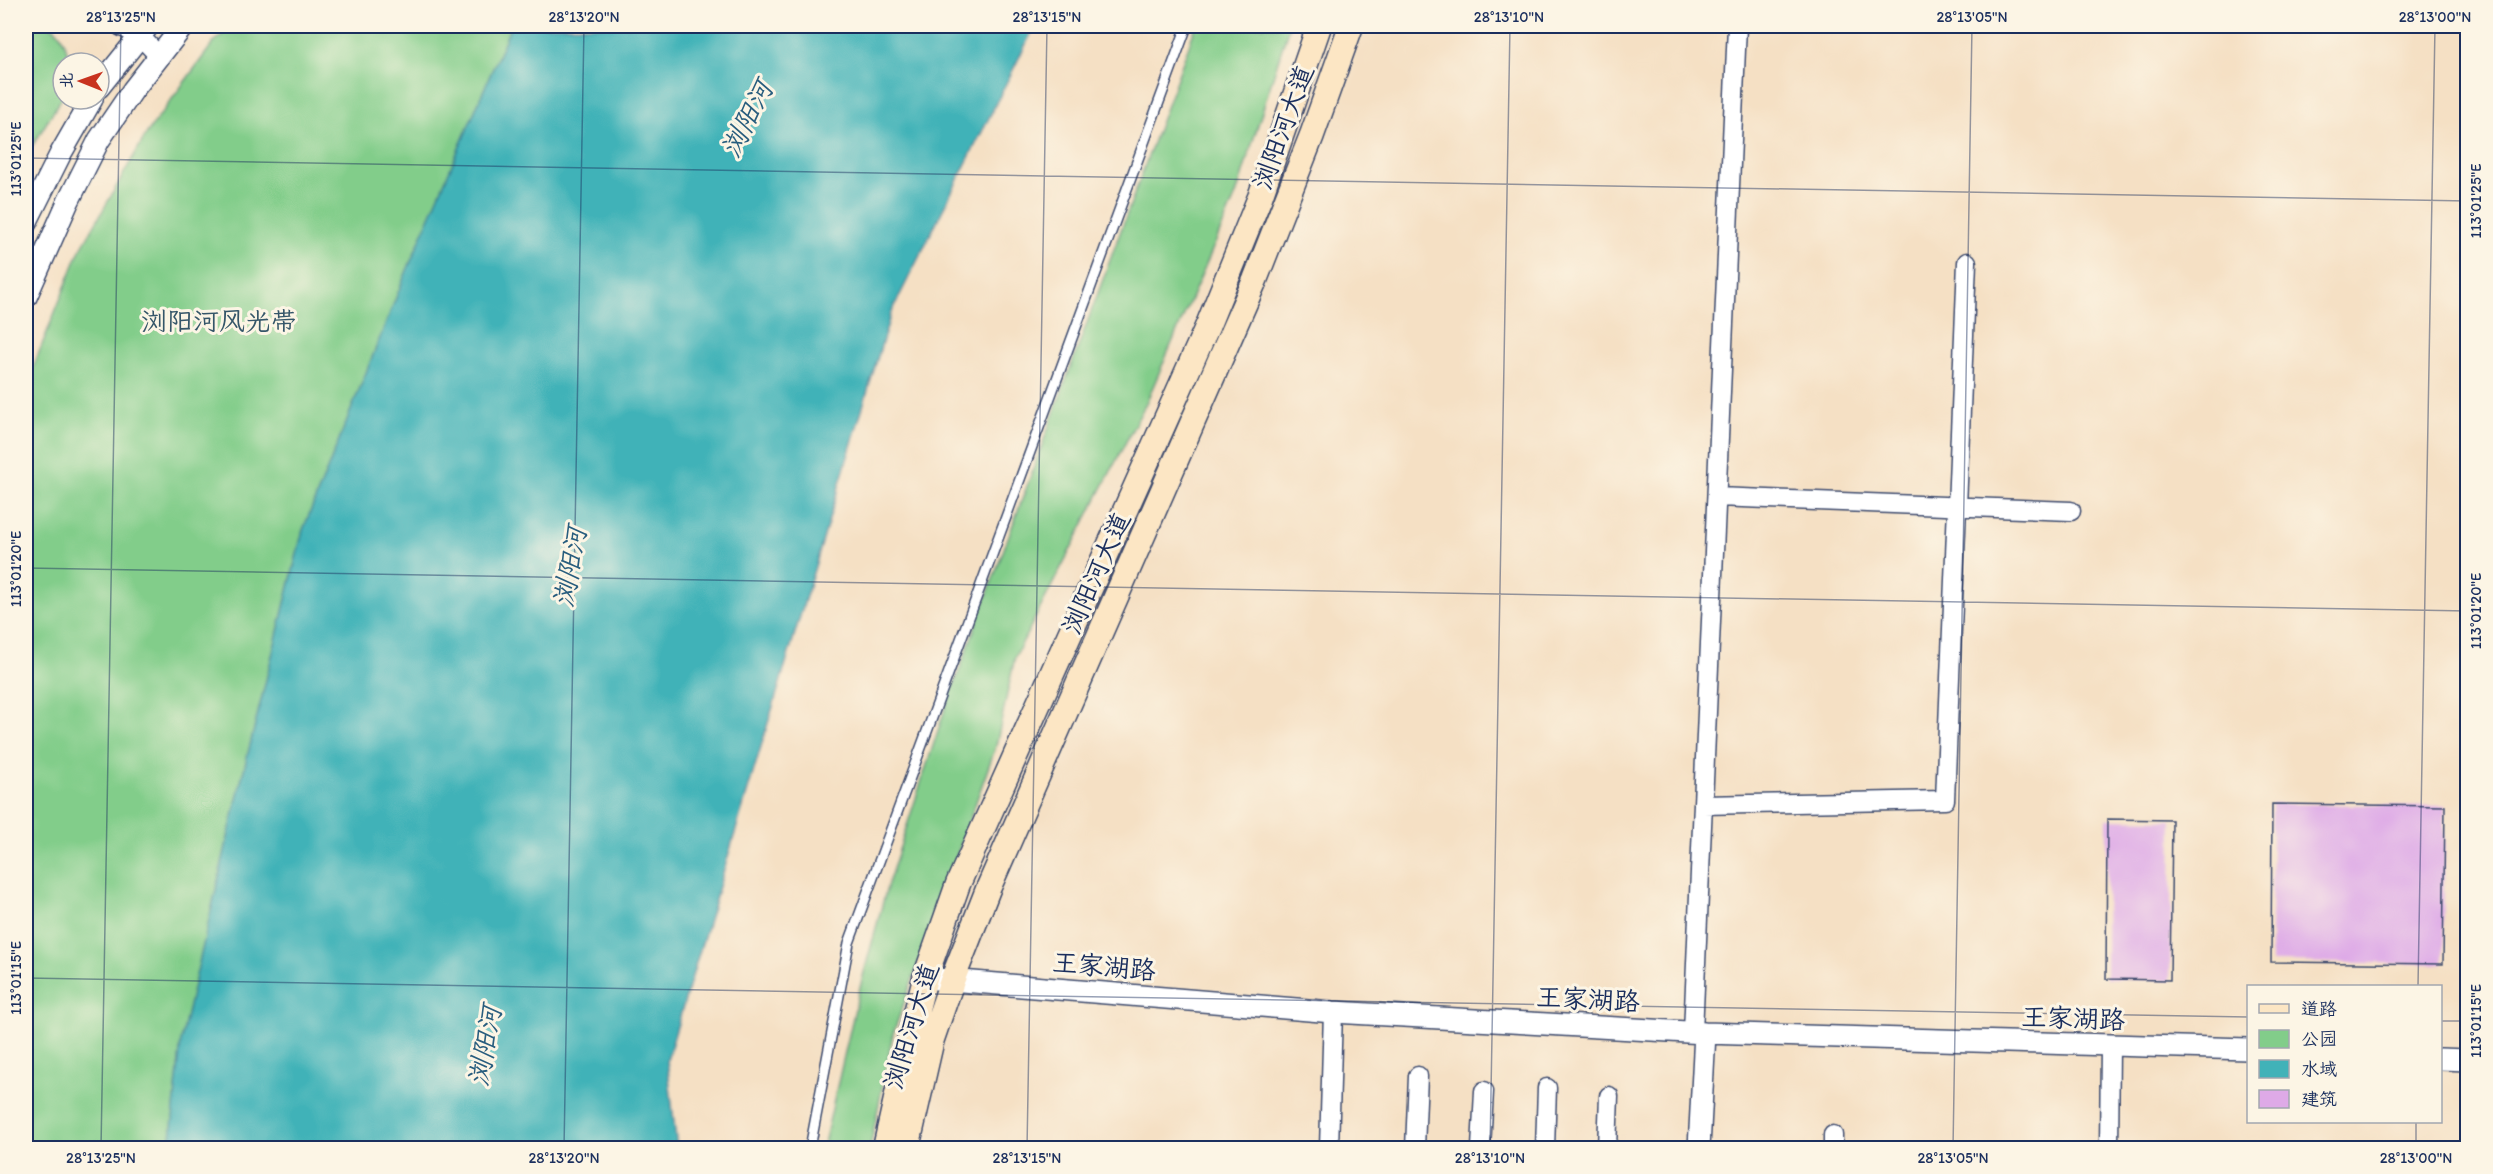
<svg xmlns="http://www.w3.org/2000/svg" width="2493" height="1174" font-family="Itim,'LXGW WenKai TC',sans-serif">
<rect width="100%" height="100%" fill="#fcf5e5"/>
<filter id="ink" filterUnits="userSpaceOnUse"><feTurbulence type="fractalNoise" baseFrequency=".0167" numOctaves="2"/><feDisplacementMap in="SourceGraphic" scale="12" xChannelSelector="R" yChannelSelector="G"/><feConvolveMatrix kernelMatrix="1 2 1 2 8 2 1 2 1" color-interpolation-filters="sRGB"/></filter>
<filter id="wash" filterUnits="userSpaceOnUse"><feTurbulence type="fractalNoise" baseFrequency=".008" numOctaves="4" result="noise"/><feDisplacementMap in="SourceGraphic" scale="24" xChannelSelector="R" yChannelSelector="G"/><feGaussianBlur stdDeviation="1.35" result="paint"/><feColorMatrix in="noise" values="0 0 0 0 0 0 0 0 0 0 0 0 0 0 0 0 0 1.4 0 .05"/><feComposite in="paint" operator="in"/></filter>
<g filter="url(#wash)">
<rect width="100%" height="100%" fill="#f5e0c4"/>
<path fill="#82cd8a" stroke="#4e7e74" stroke-width="1.5" d="M26,26c6,0 17,-2 24,0 13,5 18,25 19,37h-6v33l-37,60z
M232,26h279l-105,247 -103,257 -63,256 -59,255 -11,107h-144v-763l53,-133 68,-119 67,-91z
M1196,26h93l-53,169 -90,208 -131,254 -19,89 -103,288 -23,114h-47l36,-157 28,-104 57,-175z"/>
<path fill="#41b2b8" stroke="#2e708b" stroke-width="1.5" d="M511,26h524l-144,287 -224,747 10,88h-507l11,-107 59,-255 63,-256 103,-257z"/>
<g id="blocks">
<path fill="#deaae7" d="M2272,804l173,2 -2,158 -172,-2z
M2107,819l65,1 -2,160 -64,-1z"/>
</g>
</g>
<g filter="url(#ink)">
<use href="#blocks" fill-opacity="0" stroke="#3c4a6d" stroke-width="1.5"/>
<g fill="none" stroke-linecap="round" stroke-linejoin="round">
<defs>
<path id="service" d="M810,1148l39,-205 338,-917"/>
<path id="minor" d="M120,26l20,10 19,20
M1717,497l354,14
M1703,805l242,-5 22,-538
M1693,1032l44,-1006
M1329,1148l4,-136
M1415,1148l3,-72
M1481,1148l3,-57
M1545,1148l2,-60
M1607,1148l2,-52
M1833,1148v-13
M2109,1148l1,-102"/>
<path id="tertiary" d="M99,87l49,-61
M26,223l35,-70 31,-54
M26,297l42,-95 31,-62 34,-50 50,-64
M925,978l408,34 372,21 543,16
M2440,1059l28,1
M1699,1148l6,-115"/>
<path id="secondary" d="M885,1148l26,-116 14,-54 33,-94 250,-559 52,-128 59,-171
M907,1148l25,-109 20,-58 36,-92 267,-609 57,-145 39,-109"/>
</defs>
<use href="#service" stroke="#3c4a6d" stroke-width="12"/>
<use href="#minor" stroke="#3c4a6d" stroke-width="21"/>
<use href="#tertiary" stroke="#3c4a6d" stroke-width="24"/>
<use href="#secondary" stroke="#3c4a6d" stroke-width="27"/>
<use href="#service" stroke="#fff" stroke-width="9"/>
<use href="#minor" stroke="#fff" stroke-width="18"/>
<use href="#tertiary" stroke="#fff" stroke-width="21"/>
<use href="#secondary" stroke="#fce6c4" stroke-width="24"/>
</g>
</g>
<path fill="none" stroke="#1b2f5e" stroke-width="1.5" stroke-opacity="0.45" d="M26,158l2442,43M26,568l2442,43M26,978l2222,39M2418,986l17,-960M2440,1021h28M101,1148l20,-1122M564,1148l20,-1122M1027,1148l20,-1122M1490,1148l20,-1122M1953,1148l19,-1122M2416,1148v-26"/>
<g text-anchor="middle" stroke-width="6" stroke-linejoin="round" paint-order="stroke">
<g font-size="26" fill="#1b2f5e" stroke="#fcf5e5">
<text transform="translate(1283 127) rotate(-70)" y="9">浏阳河大道</text>
<text transform="translate(1096 573) rotate(-66)" y="9">浏阳河大道</text>
<text transform="translate(1104 966) rotate(5)" y="9">王家湖路</text>
<text transform="translate(1588 999) rotate(3)" y="9">王家湖路</text>
<text transform="translate(2073 1018) rotate(2)" y="9">王家湖路</text>
<text transform="translate(911 1026) rotate(-73)" y="9">浏阳河大道</text>
</g>
<g font-size="26" fill="#355669" stroke="#fcf5e5">
<text x="219" y="330">浏阳河风光带</text>
</g>
<g font-size="27" font-style="italic" fill="#285d7e" stroke="#fcf5e5">
<text transform="translate(747 119) rotate(-63)" y="9">浏阳河</text>
<text transform="translate(570 567) rotate(-80)" y="9">浏阳河</text>
<text transform="translate(485 1046) rotate(-80)" y="9">浏阳河</text>
</g>
</g>
<rect width="2493" height="1174" fill="none" stroke="#fcf5e5" stroke-width="66"/>
<rect x="2247" y="985" width="195" height="138" fill="#fcf5e5" stroke="#a2a6af" stroke-width="1.5"/>
<rect x="2259" y="1004" width="30" height="9" fill="#fce6c4" stroke="#a2a6af" stroke-width="1.5"/>
<text x="2301" y="1015" font-size="18" fill="#1b2f5e">道路</text>
<rect x="2259" y="1030" width="30" height="18" fill="#82cd8a" stroke="#a2a6af" stroke-width="1.5"/>
<text x="2301" y="1045" font-size="18" fill="#1b2f5e">公园</text>
<rect x="2259" y="1060" width="30" height="18" fill="#41b2b8" stroke="#a2a6af" stroke-width="1.5"/>
<text x="2301" y="1075" font-size="18" fill="#1b2f5e">水域</text>
<rect x="2259" y="1090" width="30" height="18" fill="#deaae7" stroke="#a2a6af" stroke-width="1.5"/>
<text x="2301" y="1105" font-size="18" fill="#1b2f5e">建筑</text>
<g transform="translate(81 81) rotate(271)"><circle r="28" fill="#fcf5e5" stroke="#a2a6af" stroke-width="1.5"/>
<path d="M0-4.5L10 22L0 15L-10 22Z" fill="#c8321e"/>
<text y="-9" font-size="16" font-weight="bold" text-anchor="middle" fill="#1b2f5e">北</text>
</g>
<rect x="33" y="33" width="2427" height="1108" fill="none" stroke="#1b2f5e" stroke-width="2"/>
<g font-size="15" text-anchor="middle" fill="#1b2f5e">
<text x="121" y="22">28°13'25"N</text>
<text x="584" y="22">28°13'20"N</text>
<text x="1047" y="22">28°13'15"N</text>
<text x="1509" y="22">28°13'10"N</text>
<text x="1972" y="22">28°13'05"N</text>
<text x="2435" y="22">28°13'00"N</text>
<text transform="translate(16 159) rotate(-90)" y="5">113°01'25"E</text>
<text transform="translate(2476 201) rotate(-90)" y="5">113°01'25"E</text>
<text transform="translate(16 569) rotate(-90)" y="5">113°01'20"E</text>
<text transform="translate(2476 611) rotate(-90)" y="5">113°01'20"E</text>
<text transform="translate(16 978) rotate(-90)" y="5">113°01'15"E</text>
<text transform="translate(2476 1021) rotate(-90)" y="5">113°01'15"E</text>
<text x="101" y="1163">28°13'25"N</text>
<text x="564" y="1163">28°13'20"N</text>
<text x="1027" y="1163">28°13'15"N</text>
<text x="1490" y="1163">28°13'10"N</text>
<text x="1953" y="1163">28°13'05"N</text>
<text x="2416" y="1163">28°13'00"N</text>
</g>
</svg>
